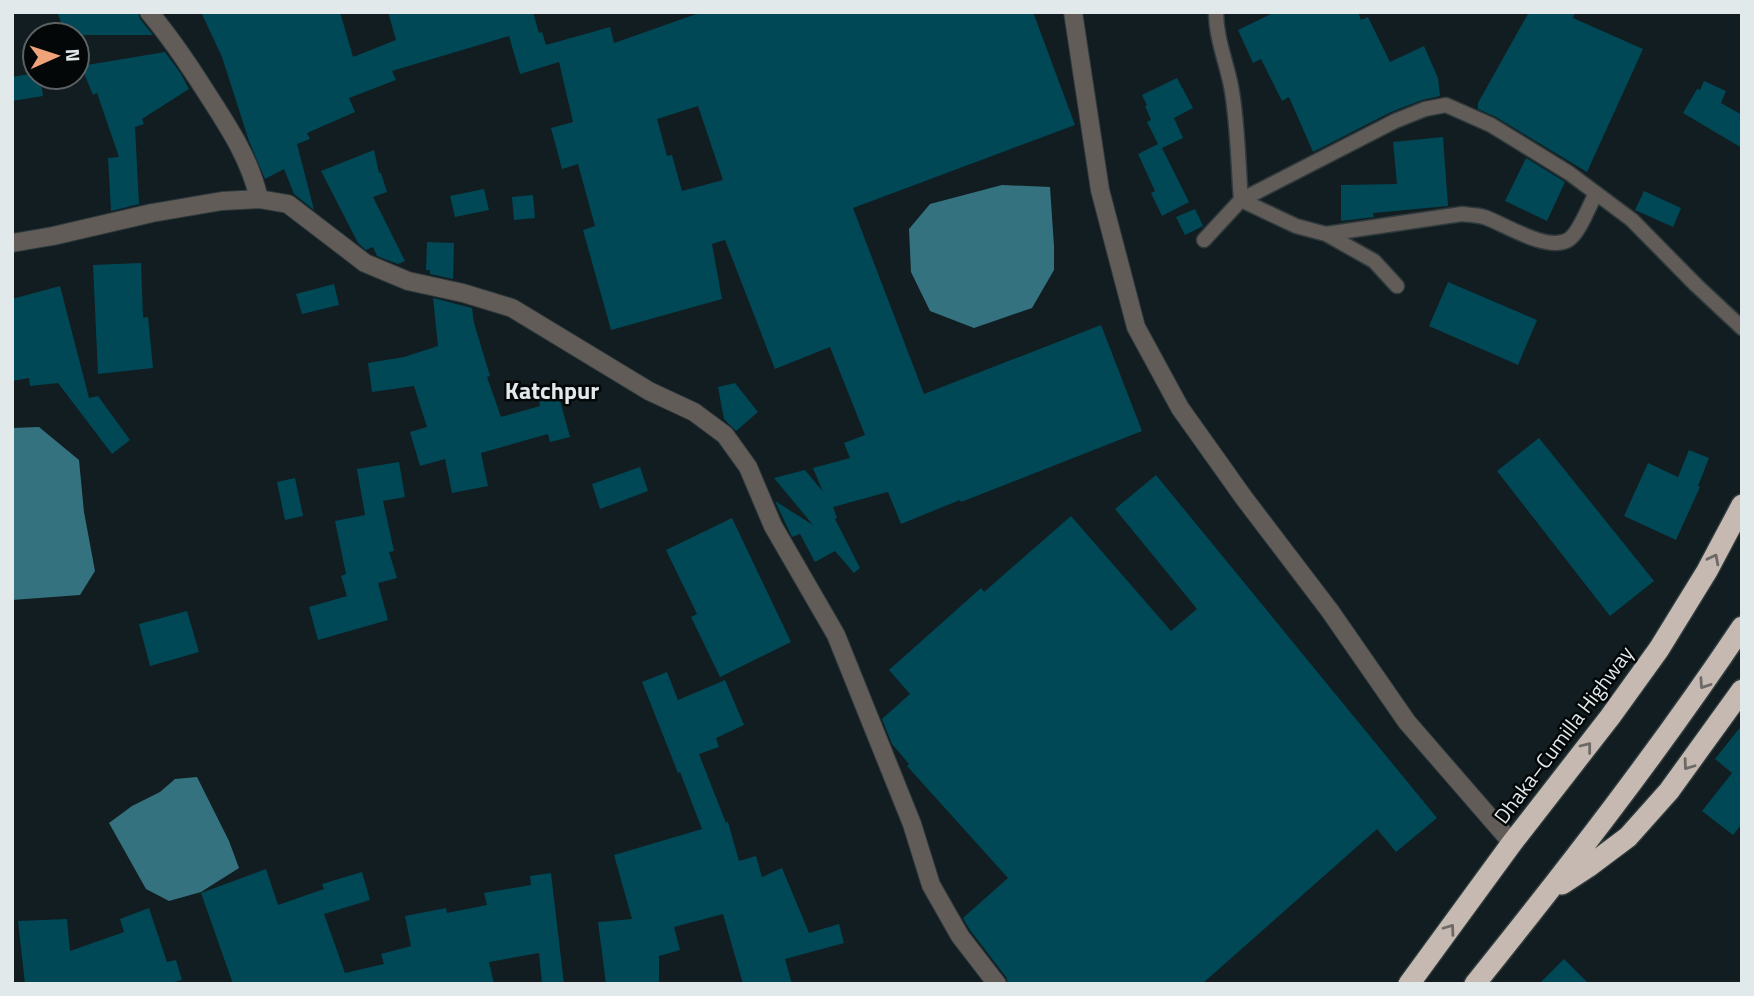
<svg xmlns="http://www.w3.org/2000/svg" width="1754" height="996" font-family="'Titillium Web',sans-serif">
<rect width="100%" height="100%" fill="#111d20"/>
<path fill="#347280" d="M1002,185l48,2 4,59v24l-22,38 -58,20 -44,-17 -19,-39 -2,-43 21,-25z
M39,427l40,33 5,52 11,59 -15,24 -68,5v-172z
M197,777l32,64 10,27 -38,24 -32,9 -23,-12 -37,-66 23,-17 28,-14 15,-13z"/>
<path fill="#004856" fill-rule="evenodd" d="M57,12h81l2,7 13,16h-87z
M201,12h139l13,45 43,-17 -8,-28h145l6,21 3,-1 4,13 64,-18 4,16 88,-31h331l42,113 -222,83 71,186 177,-69 41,106 -181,71 -1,-2 -59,24 -13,-32 -55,15 4,11 -2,1 25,49 -6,5 -19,-22 -20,11 -15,-28 -8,3 -17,-36 38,24 -39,-47 31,-8 18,22 -10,-24 37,-10 -6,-15 21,-8 -35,-88 -55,22 -50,-129 -13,4 10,55 -111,31 -28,-100 12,-4 -17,-62 -16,5 -11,-41 22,-6 -14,-60 -39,12 -11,-38 -117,35 4,9 -47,18 6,14 -48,21 3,6 -13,5 17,66 -20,-16 -10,-25 -19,10 -16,-38 -27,-84zM698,106l25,74 -41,11 -10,-36 -5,1 -10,-37z
M1275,12h83l3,8 7,-3 22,45 34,-16 14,32 2,18 -18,4 -31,12 -78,40 -24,-55 -7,4 -21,-42 -8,4 -15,-33z
M1529,12h46l-2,6 70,31 -56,123 -91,-55 -18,-8v-6z
M165,52l16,22 8,15 -47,30 2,5 -9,3 4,77 -28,7 -3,-53 11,-1 -22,-64 -4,2 -12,-29z
M35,73v4h5l3,19 -31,5v-24z
M1177,78l16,30 -19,10 9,20 -21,10 27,54 -27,14 -11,-23 4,-2 -17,-37 20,-10 -11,-22 4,-2 -6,-14 2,-1 -5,-10z
M1704,81l22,10 -5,12 21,12v33l-59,-35 14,-24 3,1z
M1443,137l5,69 -75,7 1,4 -33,4v-36l56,-1 -4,-42z
M374,150l5,23h2l6,19 -14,5 32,64 -7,3 -21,-8 -4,-9 -7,3 -8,-7 -37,-72z
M1526,158l39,24 -18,39 -42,-20z
M484,189l5,21 -34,7 -5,-21z
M1644,191l37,17 -8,19 -38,-17z
M533,195l2,23 -21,2 -2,-23z
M1195,209l8,17 -18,9 -9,-18z
M427,242l27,1 -1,36 -23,-5v-4h-4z
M141,263l2,55 5,-1 5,51 -55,6 -5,-109z
M1448,282l89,38 -19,45 -89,-39z
M334,284l5,21 -37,9 -6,-20z
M60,286l29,112 9,-2 32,44 -18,14 -54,-71 -28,3 -1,-8 -17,3v-82z
M433,298l39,10 2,15 16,53 -3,1 14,40 39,-11 -1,-4 20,-5 11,40 -20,5 -2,-8 -67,19 7,33 -36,7 -7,-34 -25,7 -10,-34 17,-5 -13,-41 -42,6 -4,-29 36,-6 34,-11z
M735,383l23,29 -22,19 -12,-12 -6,-32z
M1539,438l115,143 -44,35 -113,-145z
M1689,450l20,8 -11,28 2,1 -24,53 -52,-24 24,-53 30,14z
M399,462l6,35 -22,4 11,50 -5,1 8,26 -19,5 10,37 -70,20 -9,-33 38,-11 -6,-20 5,-2 -11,-53 30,-6 -8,-46z
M640,467l8,24 -48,18 -8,-25z
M1156,475l281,343 -41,34 -19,-23 -175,155h-194l-2,-7 -36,-47 -7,-12 45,-40 -101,-112 2,-2 -17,-20 -10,-25 28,-25 -21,-24 92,-82 3,4 87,-76 100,115 26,-22 -82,-100z
M295,478l8,38 -18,4 -8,-38z
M732,518l59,124 -71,35 -29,-60 6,-3 -31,-64z
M187,611l12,41 -49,14 -11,-42z
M667,672l11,28 47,-20 19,45 -28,13 3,9 -20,7 27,69 2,-1 11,39 17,-5 6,21 20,-9 27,65 30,-9 5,19 -59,16 7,25h-49l-20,-70 -49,13 6,23 -21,6v28h-53l-8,-62 34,-3 -18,-64 88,-26 -22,-57 -2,1 -36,-91z
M1742,725v99l-9,11 -31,-24 30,-38 -17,-14z
M266,869l12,36 46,-16 -2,-5 40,-12 8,28 -46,14 21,59 39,-9 -3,-10 30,-8 -6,-30 41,-8 1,5 40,-8 -3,-12 47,-8 -1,-9 21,-3 13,111h-22l-3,-31 -50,9 5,22h-261l-32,-91z
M149,908l18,54 9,-2 6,20 -8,2v2h-149l-7,-63 49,-2 3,32 54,-19 -4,-13z
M1564,959l25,25h-50z"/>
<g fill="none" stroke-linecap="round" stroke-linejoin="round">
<defs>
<path id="lane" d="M1216,12c0,26 10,49 15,74 7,37 7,77 10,114l55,26 30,8 48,27 23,25
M1326,234l136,-20c7,1 15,1 22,3 21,7 62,35 84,23 11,-6 22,-36 28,-47
M1204,240l37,-40 154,-79 30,-12 21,-4 45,20 78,48 63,47 64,65 46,43"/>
<path id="street" d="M149,12c21,25 40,53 57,80 22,34 44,67 53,107
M1073,12l27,178 36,137 44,81 64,90 86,113 77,111 105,121
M12,243l41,-7 99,-23 70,-12 37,-2 29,5 77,59 43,18 55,12 49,15 137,83 45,21 31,23 23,32 25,59 63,109 76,189 19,61 29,51 37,48"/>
<path id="highway" d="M1562,884l26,-17 40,-30 41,-46 73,-101
M1409,984l103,-141 98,-126 49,-68 48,-78 35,-66
M1475,984c93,-116 184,-233 267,-357"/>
</defs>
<use href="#lane" stroke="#2e3a3c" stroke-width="17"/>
<use href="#street" stroke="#2e3a3c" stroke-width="20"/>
<use href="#highway" stroke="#2e3a3c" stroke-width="24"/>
<use href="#lane" stroke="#625c59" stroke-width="14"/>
<use href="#street" stroke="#625c59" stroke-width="18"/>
<use href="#highway" stroke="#c6b9b2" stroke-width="21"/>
</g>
<defs><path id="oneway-chevron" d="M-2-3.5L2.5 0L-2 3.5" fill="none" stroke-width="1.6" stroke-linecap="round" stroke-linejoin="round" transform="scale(1.75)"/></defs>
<g stroke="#6e6966">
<use href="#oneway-chevron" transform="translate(1714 559) rotate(-63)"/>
<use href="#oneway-chevron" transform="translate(1704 684) rotate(124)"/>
<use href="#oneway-chevron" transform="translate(1587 747) rotate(-52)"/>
<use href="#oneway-chevron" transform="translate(1688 765) rotate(126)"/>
<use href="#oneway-chevron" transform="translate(1450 929) rotate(-54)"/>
</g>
<g text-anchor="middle" stroke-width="5" stroke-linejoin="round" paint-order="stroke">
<g font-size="21" fill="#e1e9eb" stroke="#030708">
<text transform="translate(1564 735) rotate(-53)" y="7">Dhaka–Cumilla Highway</text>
</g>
<g font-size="24" font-weight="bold" fill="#e1e9eb" stroke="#030708">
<text x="552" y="399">Katchpur</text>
</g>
</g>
<rect width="1754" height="996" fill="none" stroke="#e1e9eb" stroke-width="28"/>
<g transform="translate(56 56) rotate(87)"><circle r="33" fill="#030708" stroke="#5c6163" stroke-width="2"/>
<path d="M0-5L12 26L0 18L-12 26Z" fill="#f0a378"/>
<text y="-10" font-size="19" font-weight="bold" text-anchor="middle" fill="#e1e9eb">N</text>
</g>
</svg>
